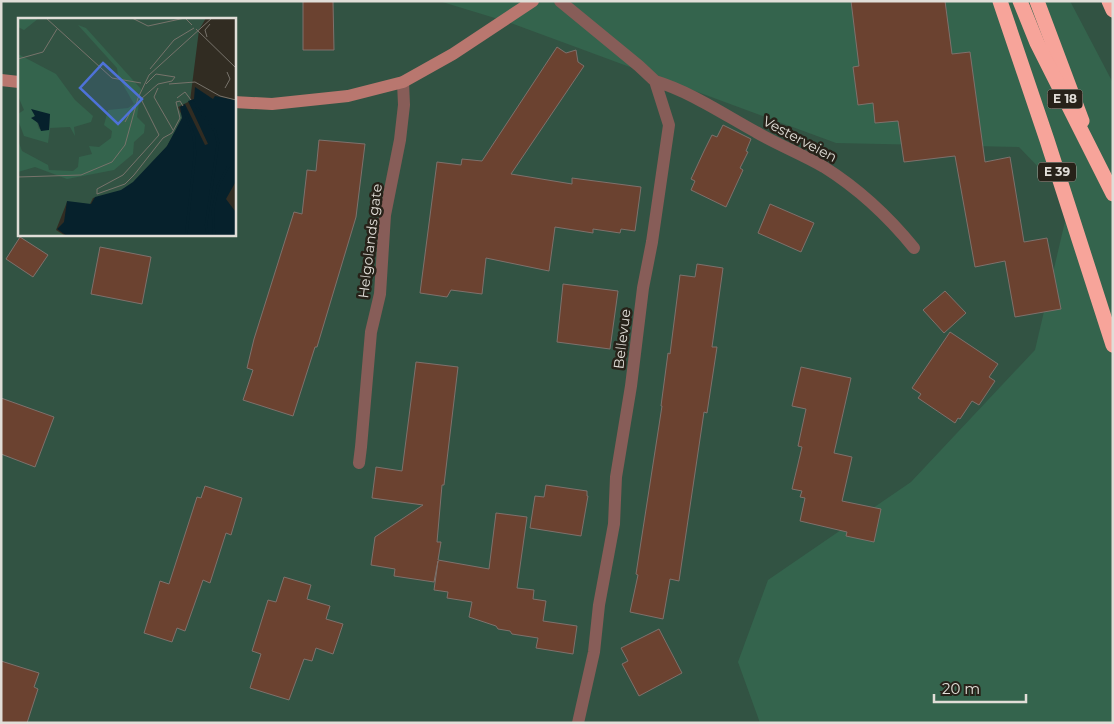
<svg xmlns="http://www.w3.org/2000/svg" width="1114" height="724" font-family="Montserrat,sans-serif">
<rect width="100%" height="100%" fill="#312c22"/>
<path fill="#325343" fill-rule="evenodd" d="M1,1h1112v722h-1112zM19,19h215v215h-215z"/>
<path fill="#34644d" d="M439,1h631l43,82v640h-353l-22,-61 30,-82 143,-98 124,-132 35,-150 -51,-53 -183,-4 -328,-121z"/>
<path fill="#6b4230" stroke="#7e716c" d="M303,1h30l1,49h-31z
M851,1h94l7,53 18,-2 15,110 25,-5 14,85 23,-4 14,71 -46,8 -10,-56 -30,6 -20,-111 -51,6 -6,-41 -23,2 -2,-20 -15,2 -5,-38 6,-1z
M557,47l9,6 10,-3 2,12 6,4 -73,108 61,10v-6l69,9 -6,44 -14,-2 -1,4 -27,-4v4l-38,-6 -6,44 -63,-13 -4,36 -31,-4 -4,7 -27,-4 17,-131 24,3 1,-6 20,2z
M723,125l28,14 -5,12 2,1 -8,16 3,2 -17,37 -35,-17 4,-9 -4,-2 13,-28 8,-16 5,2z
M319,140l46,4 -9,73 -39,130h-2l-22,69 -50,-16 10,-30 -6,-2 7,-29 40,-127 8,2 5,-44 9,1z
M770,204l44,19 -13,29 -43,-19z
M20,237l28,18 -15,22 -27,-18z
M100,247l51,10 -9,47 -51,-10z
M697,264l26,4 -11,79h5l-10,66 -3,-1 -25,169 -9,-2 -7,40 -33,-7 8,-37 -2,-1 26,-168h-1l7,-53 2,1 10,-79 15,2z
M563,284l55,7 -8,58 -53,-7z
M945,291l21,22 -22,20 -21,-23z
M950,332l48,32 -9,13 6,4 -16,24 -7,-4 -12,18 -2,-1 -3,5 -37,-25 3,-4 -9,-6z
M416,362l42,5 -14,118h-2l-5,57h4l-3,18 51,9 7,-56 31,4 -10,71 17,2 -1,9 13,2 -3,20 34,5 -4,28 -37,-6 2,-10 -26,-4 -2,-3 -12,-2 -2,-3 -27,-9 3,-15 -25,-4 1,-6 -14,-2 4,-29 -4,21 -40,-6 1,-7 -24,-4 4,-28 48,-32 -51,-7 4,-31 26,4z
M801,367l50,11 -17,75 18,4 -10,44 39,8 -7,33 -28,-6 1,-4 -47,-11 5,-23 -5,-1 2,-6 -10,-2 10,-42 -4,-1 8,-37 -14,-3z
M1,398l53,19 -19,50 -34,-13z
M546,485l41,6v5h1l-7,40 -51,-8 5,-32 9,1z
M205,486l37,12 -11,37 -5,-2 -16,50 -7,-3 -18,51 -8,-3 -5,14 -28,-9 16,-52 9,3 28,-87 4,1z
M284,577l27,8 -4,14 23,7 -4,13 17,5 -10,30 -17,-6 -4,13 -8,-2 -15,41 -39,-12 11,-34 -9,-3 16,-51 8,2z
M659,629l23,44 -43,23 -17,-32 6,-3 -7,-13z
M1,661l38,12 -5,14 4,2 -11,34h-26z"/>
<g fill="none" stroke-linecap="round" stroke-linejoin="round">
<path stroke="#875d58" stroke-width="12" d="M560,1l79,65 16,15 14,44 -17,117 -9,46 -12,98 -15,91 -2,47 -15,81 -5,47 -16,71
M655,81c36,11 68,33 101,51 22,13 46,22 68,35 35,22 64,49 90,81
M359,463l2,-16 10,-115 9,-38 5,-79 15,-75 4,-35 -1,-23"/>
<path stroke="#b9776f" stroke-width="12" d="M1,80l18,2
M234,102l38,2 76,-8 55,-14 50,-28 80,-53"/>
<path stroke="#f7a49a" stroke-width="15" d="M1000,1l47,139 66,205
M1037,1l45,120
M1109,1l4,9"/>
<path stroke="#f7a49a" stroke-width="15" d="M1020,1l17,42 76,151"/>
</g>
<g text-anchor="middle" stroke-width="5" stroke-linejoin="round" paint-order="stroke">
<g fill="#272219" stroke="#a9a69f" stroke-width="1">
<rect x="1047.5" y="89.5" width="35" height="19" rx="4"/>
<rect x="1038" y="162.5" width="38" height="19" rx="4"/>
</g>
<g font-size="12" font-weight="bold" fill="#e1ded8">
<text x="1065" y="103">E 18</text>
<text x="1057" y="176">E 39</text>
</g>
<g font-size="14" fill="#e1ded8" stroke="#272219">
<text transform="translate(800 139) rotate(28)" y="5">Vesterveien</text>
<text transform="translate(370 241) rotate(-83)" y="5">Helgolands gate</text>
<text transform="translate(622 339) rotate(-83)" y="5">Bellevue</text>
</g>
</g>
<g transform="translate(18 18)">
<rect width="218" height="218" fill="#312c22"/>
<path d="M0,0h188l-7,12 -9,71 -12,6 5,11 -17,30 -31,34 -13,9 -29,7 -4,8 -22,-4 -11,28 8,5h-46z" fill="#325343"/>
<path d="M0,0h21l-15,12 -6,-3zM60,7l8,3 55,61 -4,28 8,8 -1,8 -10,9 -1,12 -19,16 -47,9 -32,-12 -17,5v-32l4,11 26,14 1,5 24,1 5,-4 1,-10 13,-3 -3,-8 10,1 12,-9 1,-7 -8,-6 4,-15 20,-2 6,-4 -16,-28 -1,-8zM0,36l38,20 19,26 18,16 -2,6 -17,5 1,9 -5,-9 -20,1 -2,15 -24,-7 -6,-16v-6l6,-4 -6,-14zM16,96h16l-1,16 -10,-1z" fill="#34644d" fill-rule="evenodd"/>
<path d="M177,69l18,12 2,-3 20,4v83l-9,16 9,12v24l-168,1 -10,-7 7,-7 3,-21 24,3 4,-7 26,-7 12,-8 34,-36 15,-28 -2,-11 5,-3 20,41 3,-1 -20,-43 6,-2zM13,91l19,5 -1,16 -8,1 -3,-8 -7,-5 4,-2z" fill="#06212c"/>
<path fill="none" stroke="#06212c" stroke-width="2.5" d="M174,83l23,30 3,12 -12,82 2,11M166,91l10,28 1,17 -9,82M196,218l-1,-26 5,-24 10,-19 8,-7"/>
<path fill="none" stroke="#77736b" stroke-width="1" d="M28,0l66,60 29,5M114,0l16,8 37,-8 7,7M178,11l40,39M189,19l-2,-7 5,-6M0,41l25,-7 14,-23M132,51l24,-29 20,-12M128,66l10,-10 19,3 -3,4 -14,3 -17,15 18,36 -36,40 -26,14v5l28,-10 9,-9 29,-37 9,-5 8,-15 -4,-16 4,-1 3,5M151,66l26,-2 25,14 16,4M140,70l-4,9 19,33M207,70l5,-9 -3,-7M159,80l8,-6 6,8M107,104l8,-15M0,159l63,-2 31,-13 13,-17 13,-47 11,-23 63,-57"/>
<path fill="#4e72d8" fill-opacity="0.15" stroke="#4e72d8" stroke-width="2.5" d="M85,45l39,36 -24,25 -38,-36z"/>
<rect width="218" height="218" fill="none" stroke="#e1ded8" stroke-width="2.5"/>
</g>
<rect width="1114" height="724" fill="none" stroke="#e1ded8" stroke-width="5"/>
<path d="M934 694v8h92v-8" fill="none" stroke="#e1ded8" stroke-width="2.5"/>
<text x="942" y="694" font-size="15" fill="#e1ded8" stroke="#272219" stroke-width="4" paint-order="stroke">20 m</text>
</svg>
